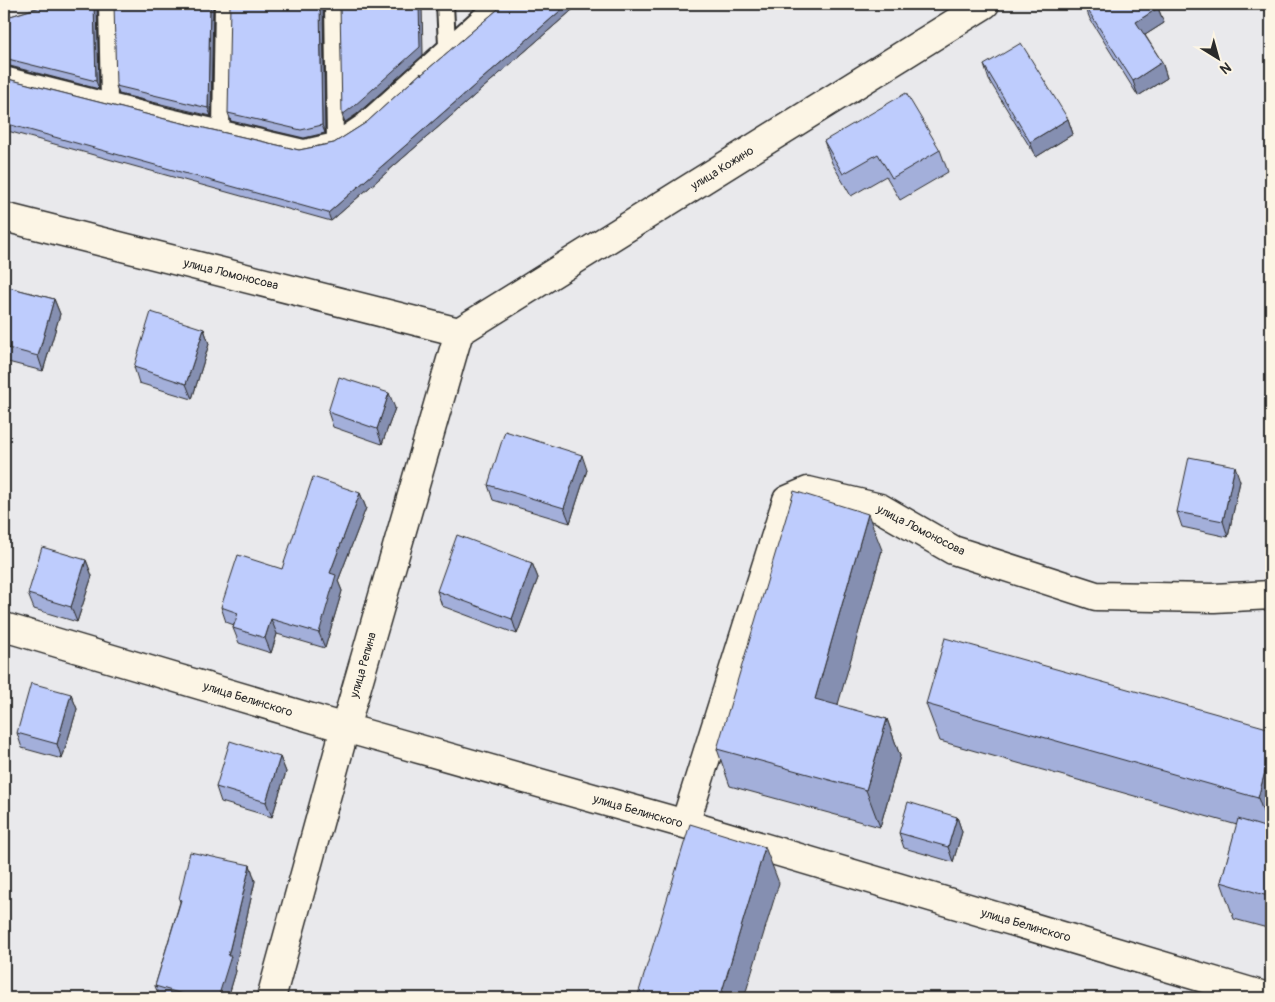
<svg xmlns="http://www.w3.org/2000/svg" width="1275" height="1002" font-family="Pangolin,sans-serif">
<rect width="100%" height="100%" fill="#e9e9ec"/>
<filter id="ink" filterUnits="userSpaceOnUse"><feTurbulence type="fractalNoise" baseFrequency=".02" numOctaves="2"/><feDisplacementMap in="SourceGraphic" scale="10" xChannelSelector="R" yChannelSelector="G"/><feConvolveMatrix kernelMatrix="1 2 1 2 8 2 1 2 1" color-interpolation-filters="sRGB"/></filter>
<g filter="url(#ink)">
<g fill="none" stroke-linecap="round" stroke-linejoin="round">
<defs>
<path id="lane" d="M107,4l2,97
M333,4l2,137
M445,4l2,41
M4,75l166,42 134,31 31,-7 28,-19 131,-118
M221,129l2,-125"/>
<path id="street" d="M4,217l455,115
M459,332l526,-328
M4,627l341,101 340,96 586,174
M685,824l102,-324 21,-9 72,17 73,42 143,46 118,2 57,-3
M271,998l74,-270 114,-396"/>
</defs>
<use href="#lane" stroke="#2b2b2b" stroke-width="20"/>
<use href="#street" stroke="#2b2b2b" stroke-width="31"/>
<use href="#lane" stroke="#fcf5e5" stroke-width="16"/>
<use href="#street" stroke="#fcf5e5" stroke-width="28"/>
</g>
<path fill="#a3afda" stroke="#2b2b2b" d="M50,4h47l2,85 -93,-24 -2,1v-48z
M213,4l-2,112 -92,-22 -3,-8z
M323,4l2,129 -21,5 -73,-17 -3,-8z
M504,4h75l-248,217 -327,-91v-52l161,41 134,31 35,-7 33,-21 54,-49v2z
M1084,4l74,4 6,15 -19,12 17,27 5,16 -29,18 -48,-77z
M984,65l84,54 5,15 -37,23 -47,-77z
M824,141l116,9 8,22 -48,28 -14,-24 -35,20 -19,-33z
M4,286l50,13 6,15 -17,57 -39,-10z
M204,329l5,15 -17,55 -53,-16 -5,-16z
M395,408l-13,36 -49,-17 -5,-15z
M587,470l-17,53 -77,-23 -5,-15z
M1240,481l-12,56 -46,-10 -5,-15z
M360,493l6,15 -28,73 4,10 -17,57 -48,-14 -6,19 -32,-10 -6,-15 1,-3 -8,-3 -5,-15 61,-38z
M882,550l-45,156 50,13 13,37 -20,71 -150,-41 -13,-37z
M86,560l6,16 -15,46 -43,-13 -6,-15z
M532,563l6,15 -21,56 -75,-28 -5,-15z
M71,694l6,15 -15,50 -40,-11 -5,-15z
M926,704l345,25v200l-37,-10 -13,-37 16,-57 -297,-84z
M280,757l6,15 -14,45 -51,-15 -5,-15z
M957,817l5,15 -9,30 -49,-14 -5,-15z
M250,865l5,16 -20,87 1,3 -8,27h-68l-5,-12 25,-84 -1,-3z"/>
<path fill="#858fb1" stroke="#2b2b2b" d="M94,4h3l2,85 -3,-8z
M210,4h3l-2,112 -3,-8z
M320,4h3l2,129 -3,-8z
M419,4h3l1,51 -66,59 -12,8 -3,-7z
M568,4h11l-248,217 -3,-8z
M1158,8l6,15 -22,14 -6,-15z
M1162,62l5,16 -29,18 -5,-15z
M1068,119l5,15 -37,23 -6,-15z
M54,299l6,15 -17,57 -5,-15z
M204,329l5,15 -17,55 -6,-15z
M389,393l6,15 -13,36 -5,-15z
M582,455l5,15 -17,53 -6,-15z
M1235,466l5,15 -12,56 -5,-16z
M360,493l6,15 -28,73 4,10 -17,57 -6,-15 11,-60z
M868,514l14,36 -53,186 -14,-37z
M86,560l6,16 -15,46 -6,-15z
M532,563l6,15 -21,56 -5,-15z
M271,619l6,15 -6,19 -6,-15z
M71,694l6,15 -15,50 -5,-15z
M887,719l13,37 -20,71 -14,-37z
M1271,749v85l-13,-36z
M280,757l6,15 -14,45 -6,-15z
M957,817l5,15 -9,30 -5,-15z
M765,847l14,36 -35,115h-24z
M250,865l5,16 -20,87 1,3 -8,27h-10z"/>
<path fill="#beccfd" stroke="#2b2b2b" d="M50,4h44l2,77 -92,-23v-40z
M114,4h96l-2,104 -92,-22z
M230,4h90l2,121 -21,5 -73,-17z
M340,4h79l1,43 -66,59 -12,9z
M504,4h64l-240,209 -324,-90v-45l161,41 134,31 35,-7 33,-21 54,-49v2z
M1084,4h72l2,4 -22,14 26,40 -29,19z
M1021,43l47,76 -38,23 -46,-77z
M906,93l34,57 -48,28 -14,-24 -35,20 -19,-33z
M4,286l50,13 -16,57 -34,-9z
M151,312l53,17 -18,55 -52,-17z
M339,377l50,16 -12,36 -49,-17z
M505,431l77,24 -18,53 -76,-23z
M1189,457l46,9 -12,55 -46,-9z
M313,477l47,16 -30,80 6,2 -17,58 -48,-14 -6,19 -32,-10 5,-15 -17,-6 17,-52 44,14z
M794,491l74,23 -53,185 72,20 -21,71 -149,-41z
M457,535l75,28 -20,56 -75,-28z
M42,547l44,13 -15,47 -43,-13z
M945,638l326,91v20l-13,49 -332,-94z
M31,683l40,11 -14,50 -40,-11z
M230,741l50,16 -14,45 -50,-15z
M908,802l49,15 -9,30 -49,-14z
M1238,819l33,10v68l-50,-15z
M690,824l75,23 -45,151h-83z
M190,852l60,13 -22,91h3l-13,42h-22l-41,-12 26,-86 -2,-1z"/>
</g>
<g text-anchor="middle" stroke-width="5" stroke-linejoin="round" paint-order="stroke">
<g font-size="12" fill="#2b2b2b" stroke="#fcf5e5">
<text transform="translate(722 168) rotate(-32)" y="4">улица Кожино</text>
<text transform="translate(231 274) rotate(14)" y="4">улица Ломоносова</text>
<text transform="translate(921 530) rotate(27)" y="4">улица Ломоносова</text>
<text transform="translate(363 665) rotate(-74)" y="4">улица Репина</text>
<text transform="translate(248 699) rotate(17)" y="4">улица Белинского</text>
<text transform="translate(638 811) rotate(16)" y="4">улица Белинского</text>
<text transform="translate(1026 925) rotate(16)" y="4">улица Белинского</text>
</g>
</g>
<rect width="1275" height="1002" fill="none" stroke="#fcf5e5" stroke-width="20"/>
<rect x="10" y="10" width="1255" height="982" fill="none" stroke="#2b2b2b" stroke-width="2" filter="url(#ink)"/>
<g transform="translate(1218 58) rotate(143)" stroke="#fcf5e5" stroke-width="4" paint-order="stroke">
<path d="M0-4L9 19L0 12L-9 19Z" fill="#2b2b2b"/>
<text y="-8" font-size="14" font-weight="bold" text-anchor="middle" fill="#2b2b2b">N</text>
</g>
</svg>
